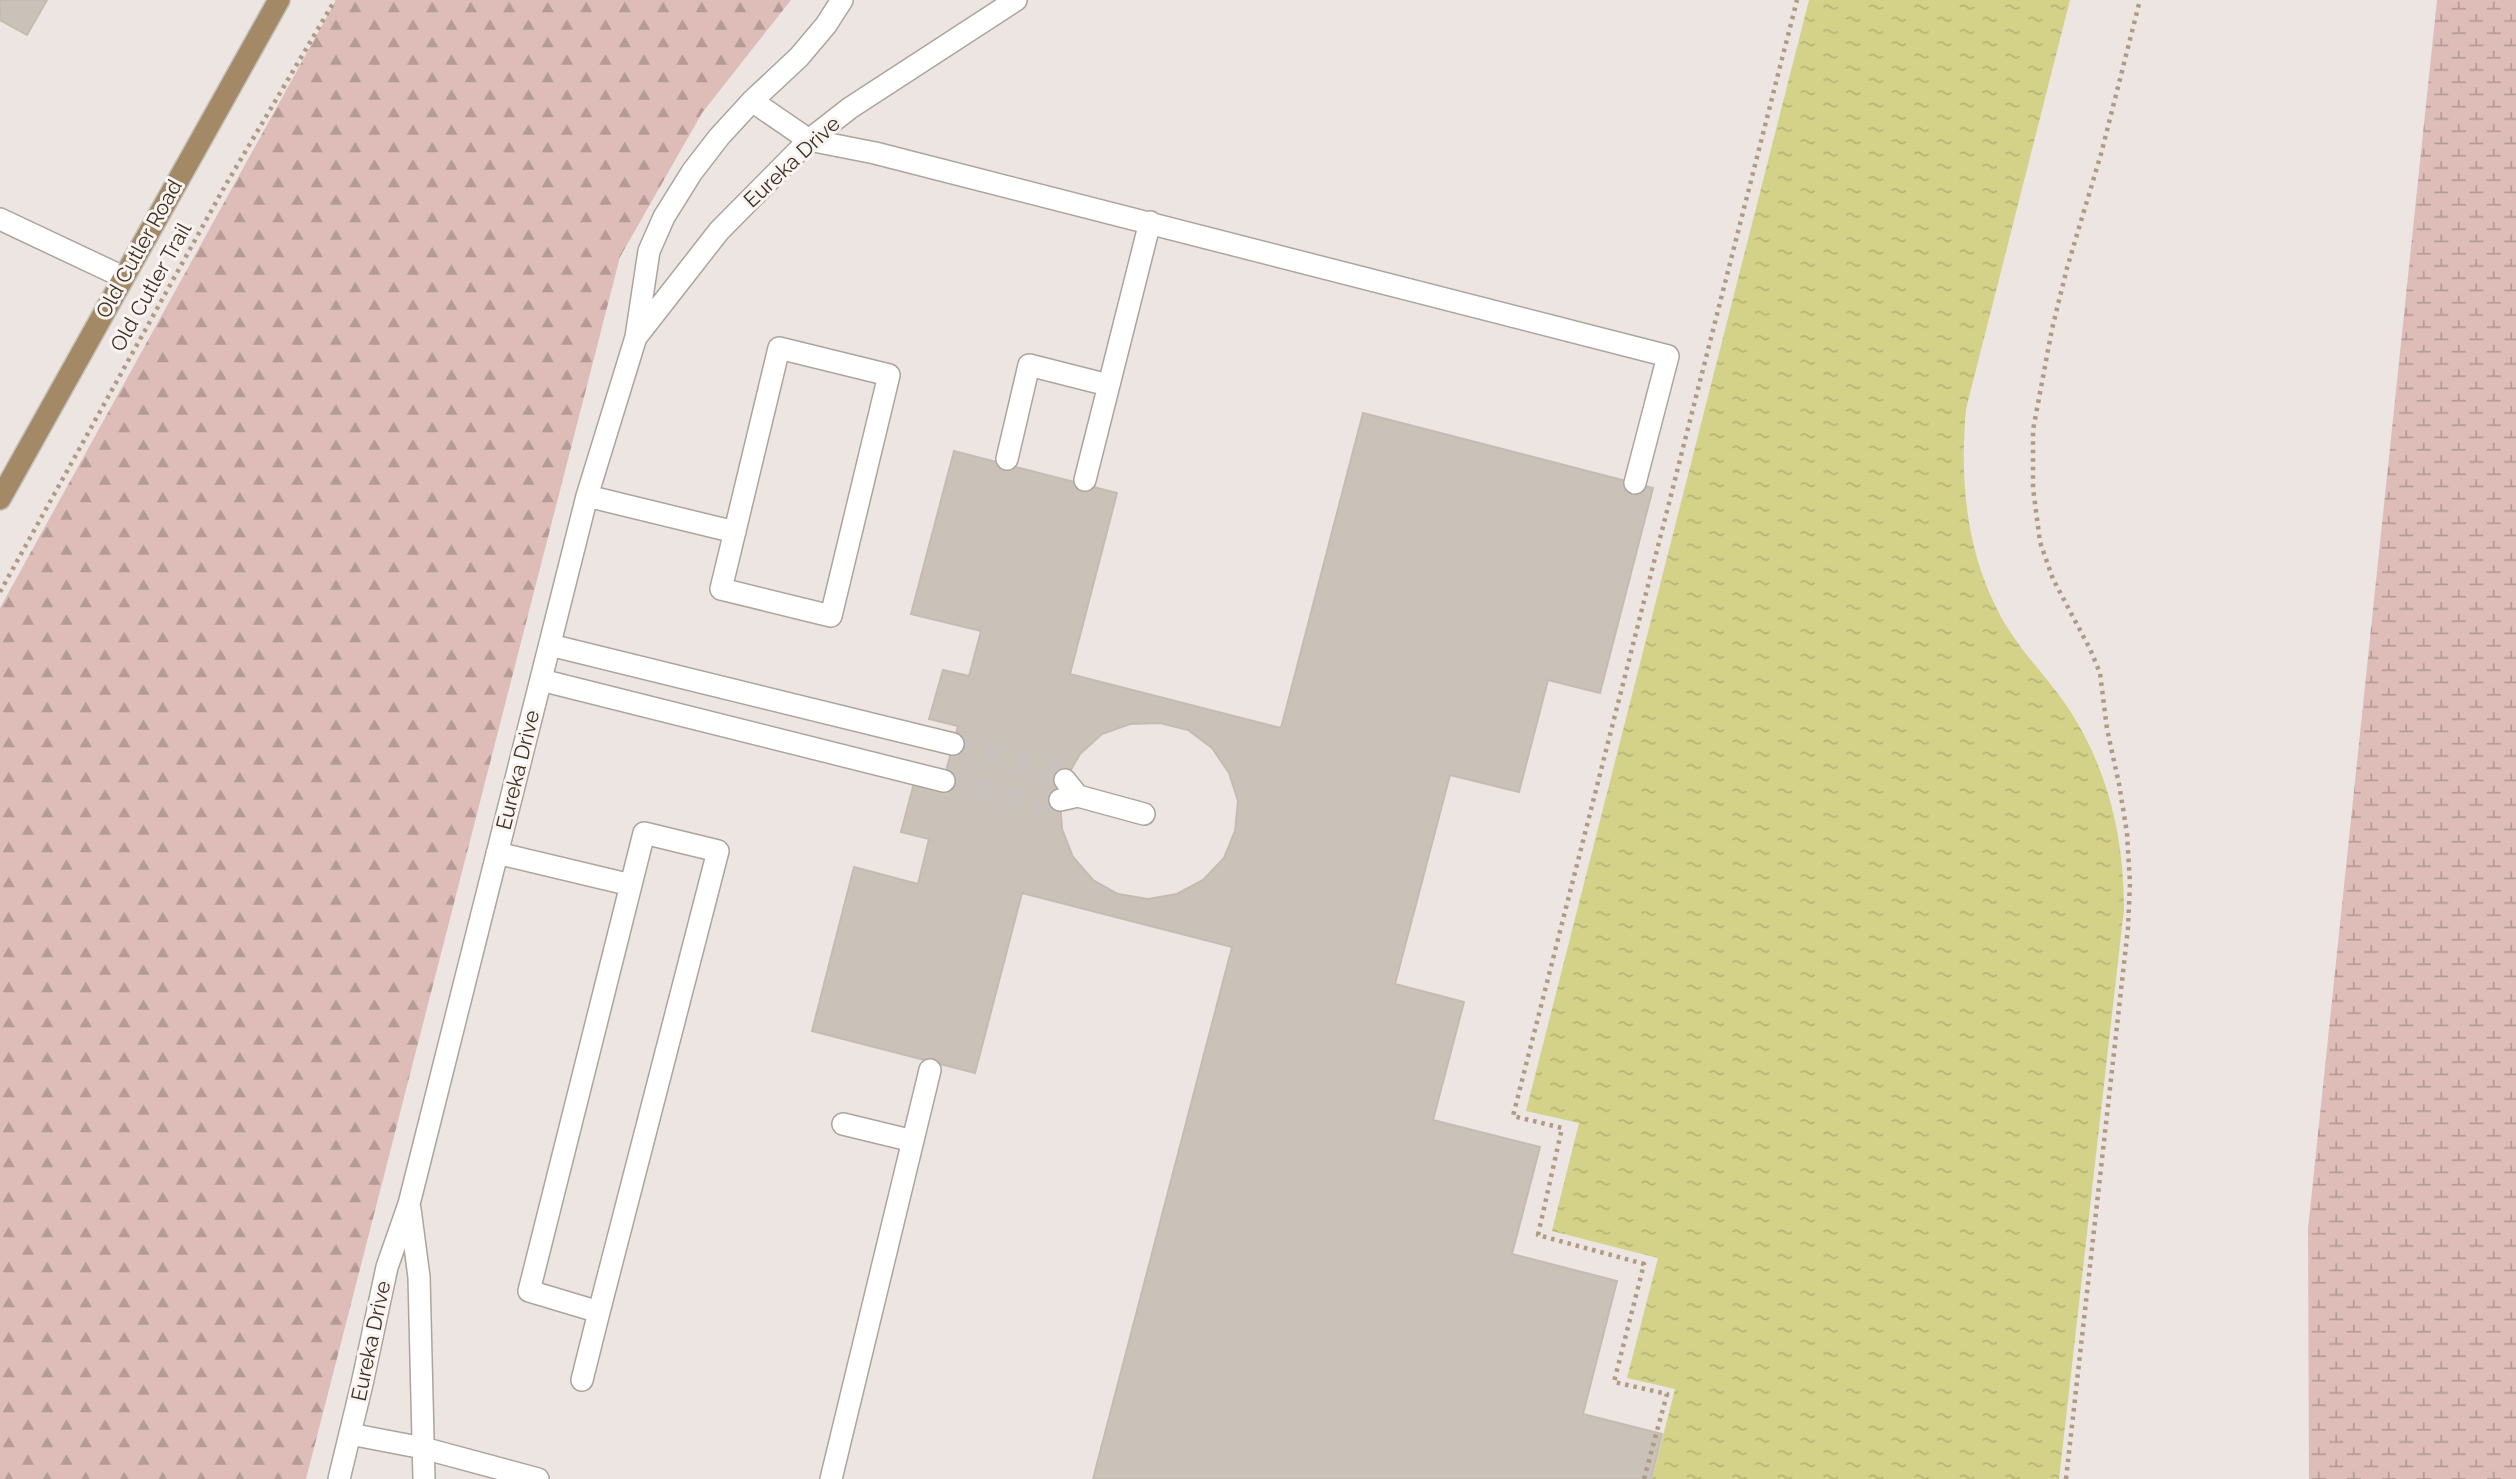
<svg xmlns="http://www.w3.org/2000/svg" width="2516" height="1479" font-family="Raleway,sans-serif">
<defs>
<pattern id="forest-firs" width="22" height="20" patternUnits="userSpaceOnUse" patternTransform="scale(1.75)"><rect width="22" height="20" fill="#debdb9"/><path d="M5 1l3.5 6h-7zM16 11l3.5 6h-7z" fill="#b59a96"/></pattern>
<pattern id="wetland-marsh" width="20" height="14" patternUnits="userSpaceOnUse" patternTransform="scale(1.75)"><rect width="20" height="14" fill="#debdb9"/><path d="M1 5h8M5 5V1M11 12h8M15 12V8" fill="none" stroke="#b59a96"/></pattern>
<pattern id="water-ripples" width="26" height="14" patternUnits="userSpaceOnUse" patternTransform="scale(1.75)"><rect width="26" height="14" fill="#d3d288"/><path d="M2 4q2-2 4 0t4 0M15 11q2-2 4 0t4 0" fill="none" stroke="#b6b575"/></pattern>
</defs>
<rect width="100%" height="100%" fill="#ece5e1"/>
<path fill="url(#forest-firs)" d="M336,0h455l-89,113 -82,144 -314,1222h-306v-871z"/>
<path fill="url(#wetland-marsh)" d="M2437,0h79v1479h-207l-1,-250z"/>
<path fill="url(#water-ripples)" d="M1809,0h261l-104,409c-6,68 -1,135 30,198 17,36 45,63 68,95 43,62 60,133 60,207l-65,570h-407l23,-90 -48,-11 31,-120 -106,-27 27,-108 -53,-12z"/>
<path fill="#cac1b9" stroke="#c6bbb3" stroke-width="2" fill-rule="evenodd" d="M0,0h47l-20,35 -27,-15z
M1363,413l290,75 -53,205 -52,-13 -29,112 -69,-17 -55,209 69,18 -31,118 107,27 -28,107 105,27 -34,133 79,20 -11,45h-558l139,-532 -210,-54 -47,180 -163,-42 42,-164 64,17 11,-45 -28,-7 13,-49 27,7 17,-64 -29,-7 14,-49 26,6 12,-45 -70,-17 43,-163 163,42 -47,181 211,54zM1160,723l28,7 24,18 17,25 9,28 -3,30 -11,27 -21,22 -26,14 -29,5 -30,-5 -25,-14 -20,-23 -11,-28 -2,-29 5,-20 15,-26 22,-20 28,-10z"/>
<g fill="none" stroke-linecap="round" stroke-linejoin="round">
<path stroke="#c9c1bb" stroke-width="21" stroke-dasharray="21 10" stroke-linecap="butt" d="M953,744l101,25 11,11
M944,781l98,23 18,-4"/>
<defs>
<path id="minor" d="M752,101l57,39 66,13 793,203 -33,127
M0,219l123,58
M637,336l82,-105 90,-91 41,-32 166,-108
M779,348l110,27 -58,241 -110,-27z
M1007,459l22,-94 79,20
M1085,480l65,-258
M587,496l148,36
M550,645l403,99
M541,680l403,101
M1078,796l66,18
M1060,800l18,-4 -13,-16
M497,853l134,32
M843,1124l70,17
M410,1209l9,68 5,202
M582,1380l17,-68 119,-461 -74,-18 -115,458 70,21
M350,1434l73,14 115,31
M339,1479l23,-95 25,-117 22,-63 178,-708 49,-159 13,-86 15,-34 28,-45 27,-35 33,-36 47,-44 27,-32 16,-25
M831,1479l99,-409"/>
<path id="major" d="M0,499l279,-499"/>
</defs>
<use href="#minor" stroke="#ada49c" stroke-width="24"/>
<use href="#major" stroke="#c5c1bc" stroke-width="24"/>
<path stroke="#b19a81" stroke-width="4.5" stroke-dasharray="3.5 5" stroke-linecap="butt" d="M0,592l225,-406 110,-186
M1644,1479l23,-85 -53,-12 30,-118 -106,-29 24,-107 -49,-12 284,-1116
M2066,1479l62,-551 2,-45 -3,-50 -8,-49 -12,-55 -7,-56 -10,-24 -37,-70 -13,-37 -7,-54v-58l19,-101 15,-61 34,-114 39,-154"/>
<use href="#minor" stroke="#fff" stroke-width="21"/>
<use href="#major" stroke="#a38965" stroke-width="21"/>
</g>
<g text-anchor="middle" stroke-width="6" stroke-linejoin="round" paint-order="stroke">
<g font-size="21" fill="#3d3121" stroke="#f9f4f2">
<text transform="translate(792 162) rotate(-43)" y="7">Eureka Drive</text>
<text transform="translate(139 249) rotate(-61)" y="7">Old Cutler Road</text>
<text transform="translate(151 287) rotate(-61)" y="7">Old Cutler Trail</text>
<text transform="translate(518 770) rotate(-76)" y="7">Eureka Drive</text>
<text transform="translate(371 1341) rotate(-78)" y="7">Eureka Drive</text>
</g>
</g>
</svg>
